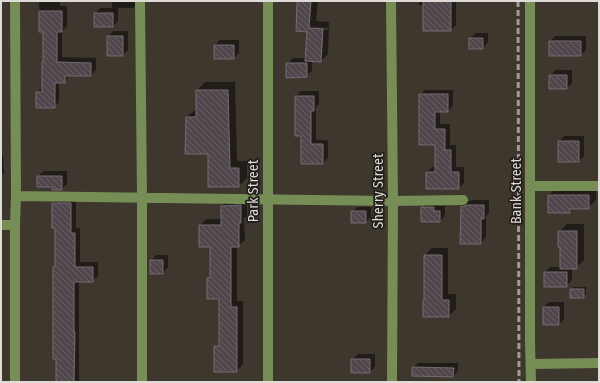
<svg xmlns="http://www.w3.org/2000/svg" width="600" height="383" font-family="'Fira Sans Condensed',sans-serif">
<defs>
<pattern id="building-back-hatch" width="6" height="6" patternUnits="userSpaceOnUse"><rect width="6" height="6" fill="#50464c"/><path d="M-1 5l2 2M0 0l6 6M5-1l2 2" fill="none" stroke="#696065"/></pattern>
</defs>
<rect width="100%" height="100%" fill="#3d372e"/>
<path fill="#0007" fill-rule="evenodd" d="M39,1h21v5h7v20l-5,5v26l34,1v12l-5,5h-21l-6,7h-5v20l-5,5 -17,-14 6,-6 1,-26v-30h-4z
M112,1h26v2l-5,5h-15v13l-5,5 -18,-12 5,-6h12z
M296,1h22l-2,20 13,1 -1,32 -7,7h-9v10l-6,5 -19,-12 6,-6h13l2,-27 -10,-26h-2zM313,27l15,1v2l-15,-1z
M419,1h37v24l-5,5 -27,-25h-5z
M113,31h15v19l-5,6h-15v-19z
M476,33h12v9l-5,6 -13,-10z
M555,36h31v14l-6,6 -30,-15z
M220,40h19v13l-5,5h-19v-13z
M556,70h16v13l-5,5 -17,-13z
M205,82h30l2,79h10v17l-8,8 -52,-69 8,-7h2v-20z
M425,90h28v15l-5,6h-8v13h10v21h6v22h8v16l-5,5 -32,-16 5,-5h4v-23l-16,-49z
M301,91h18v13l-3,3v33h12v18l-5,5 -21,-28h-6v-39z
M564,136h20v20l-5,5 -20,-19z
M1,155h2l1,18 -3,3z
M44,171h23v13l-5,5 -9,-3 -15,-10z
M557,187l39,1v12l-8,8h-14l-4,4h-21v-17z
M58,198h18v30h4v34h18v14l-6,5h-13v101h-22l-3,-114 2,-3v-38l-3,-24z
M228,200h19v16l-3,2 1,22 -7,6h-1v55h6v63l-6,7h-22v-24l5,-5v-44l-12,-19 3,-3v-30l-11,-20 6,-7h16v-13z
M473,200h16v13l-3,3v21l-5,6 -19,-36 5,-5z
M427,202h12v4h6v10l-5,5 -18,-13z
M358,207h13v10l-5,5 -14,-10z
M567,224h17v36l-8,8h-4v12l-6,6 -21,-14 5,-5h11v-21l-2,-14z
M432,248h16v46h8v15l-7,7 -24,-17v-44z
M156,255h12v12l-5,6 -12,-12z
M574,287h12v8l-2,2 -13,-8z
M549,302h15v17l-5,5 -15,-17z
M358,354h17v13l-5,5 -18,-12z
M418,363h40v8l-5,5 -40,-8z
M599,373v9h-1v-8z"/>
<path fill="url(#building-back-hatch)" stroke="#766b72" d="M297,1h14l-2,27 14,1 -2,33 -16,-1 2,-29 -11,-1z
M423,1h28v30h-28z
M39,11h23v21h-5v30l34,1v13h-26v7h-10v25h-19v-16h6v-30h1v-30h-4z
M94,13h19v14h-19z
M107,36h16v20h-16z
M469,38h14v11h-14z
M549,41h32v15h-32z
M214,45h20v14h-20z
M286,63h21v14l-21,1z
M549,75h18v14h-18z
M196,90h32l2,78h9v19h-31v-33h-23l1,-37h10z
M419,94h29v18h-13v17h10v21h6v22h8v17h-33v-17h9v-27h-16z
M295,96h19v15h-3v33h12v20h-22v-28h-6z
M558,141h21v21h-21z
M37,176h25v14h-10v-3h-15z
M548,195h41v14h-19v4h-22z
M52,203h19v30h4v34h18v15h-19v50h1l-1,50h-18v-23h-3v-92h2v-39h-3z
M241,205v18h-2v24h-8v60h6v65h-23v-26h5v-47h-12v-21h3v-31h-11v-22h22v-19z
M467,205h17v14h-3v25h-21l1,-37z
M421,207h13v4h6v11h-19z
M351,211h15v12h-15z
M558,231h19v38h-17v-22h-2z
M424,255h18v45h7v17h-26v-17h1z
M150,260h13v14h-13z
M544,272h23v15h-23z
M570,289h14v9h-14z
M543,307h16v18h-16z
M351,359h19v14h-19z
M412,367l42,1 -1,9 -41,-1z"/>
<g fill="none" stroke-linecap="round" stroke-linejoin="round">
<path stroke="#768d55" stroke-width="10" d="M15,1l1,195 -1,29v157
M140,1l2,197v184
M391,1l2,200 -1,181
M530,1v341l1,40
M530,186h69
M16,196l377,5 70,-1
M1,225h14
M531,364l68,-1
M268,382v-381"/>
<path stroke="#a09b95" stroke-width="3" stroke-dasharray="6 3" stroke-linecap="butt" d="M518,1l1,381"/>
</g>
<g text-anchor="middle" stroke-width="3.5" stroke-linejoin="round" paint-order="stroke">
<g font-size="14" fill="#dfdbd6" stroke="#221f1b">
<text transform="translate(253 191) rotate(-90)" y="5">Park Street</text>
<text transform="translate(378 191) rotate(-90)" y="5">Sherry Street</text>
<text transform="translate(516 191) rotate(-90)" y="5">Bank Street</text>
</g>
</g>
<rect width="600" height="383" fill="none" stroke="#dfdbd6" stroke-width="4"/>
</svg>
